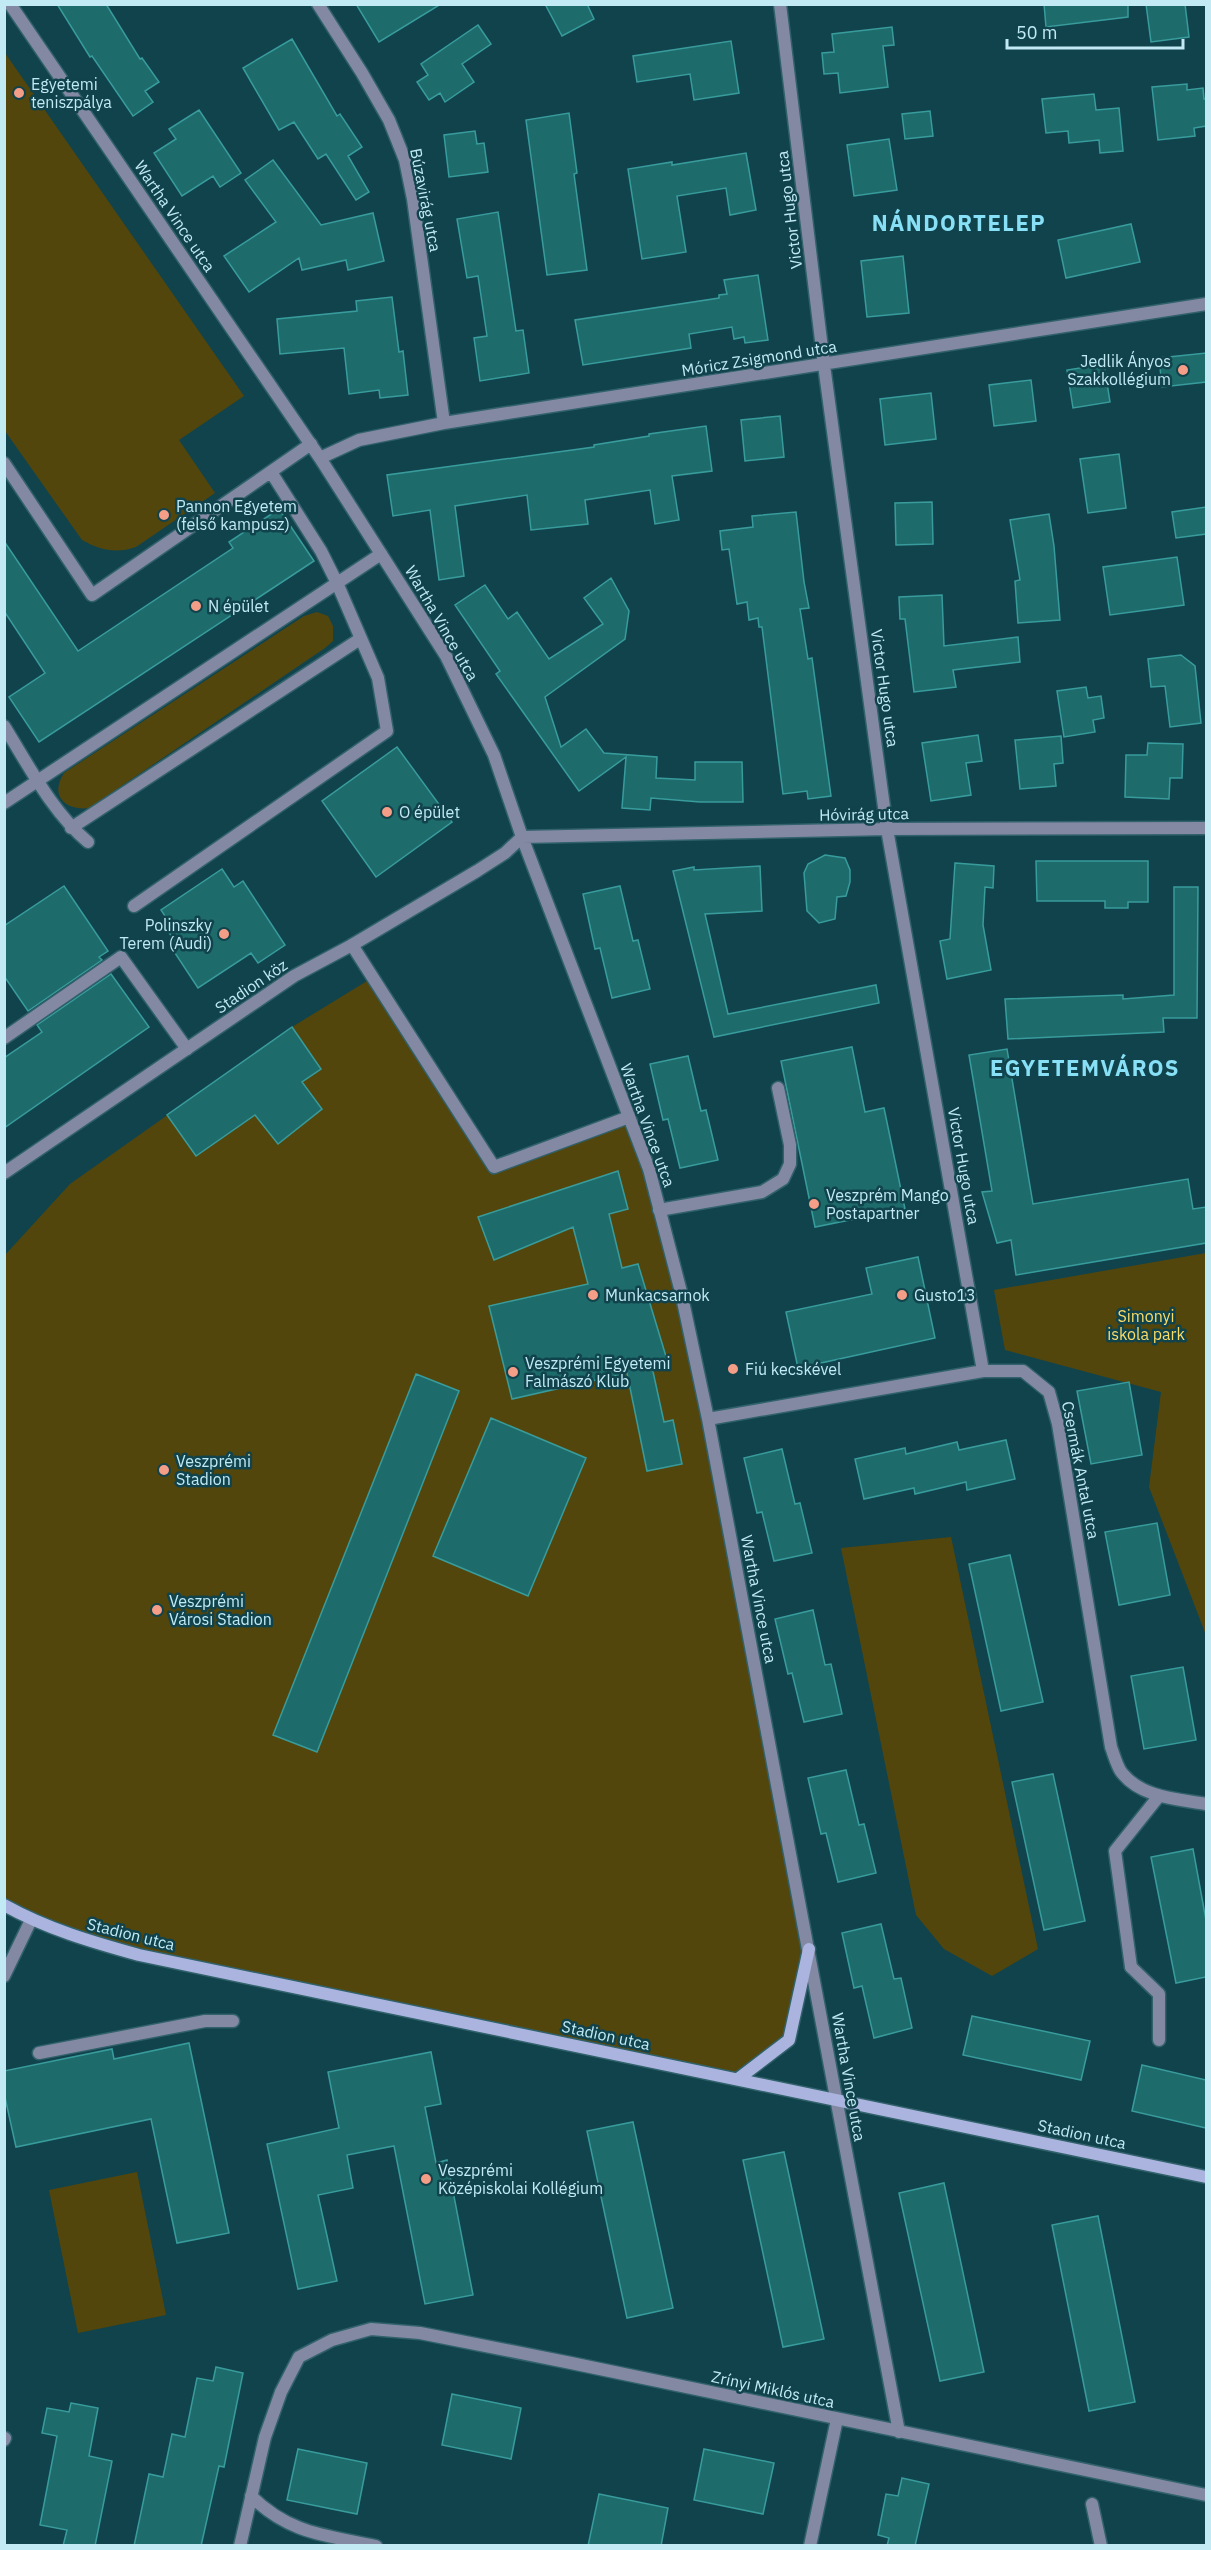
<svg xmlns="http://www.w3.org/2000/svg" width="1211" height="2550" font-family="'IBM Plex Sans',sans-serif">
<rect width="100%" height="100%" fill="#11434d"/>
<path fill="#53460c" d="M5,53l239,343 -65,44 36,53 -79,54c-20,7 -36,3 -54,-7l-77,-109z
M317,612l11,4 5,10v15l-8,7 -236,160c-23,3 -40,-12 -25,-35l240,-157z
M372,978l122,190 135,-52 79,302 101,531 -20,91 -51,39 -599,-125 -134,-49v-650l65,-71 222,-157z
M1206,1253v382l-57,-148 12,-95 -156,-42 -11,-60z
M951,1537l87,412 -46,27 -48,-27 -28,-34 -75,-367z
M137,2172l29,143 -88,18 -29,-143z"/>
<path fill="#1e6b6b" stroke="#399c9c" stroke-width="1.5" d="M57,4h49l34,55 2,-1 17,24 -14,9 8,11 -20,14 -41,-60 -2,1z
M356,4h85l-62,38z
M545,4h42l7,15 -32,17z
M1044,4h84v13l-82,10z
M1146,4h39l4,33 -38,5z
M478,25l13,19 -29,20 12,18 -29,20 -5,-9 -11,7 -12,-18 11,-7 -7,-11z
M892,27l2,18 -11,1 5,41 -48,6 -2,-20 -14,1 -2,-21 12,-1 -2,-18z
M292,39l45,77 3,-2 22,33 -14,9 21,36 -13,8 -30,-46 -8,5 -24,-37 -15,8 -36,-62z
M731,41l8,52 -45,7 -4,-26 -53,8 -4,-26z
M1187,84v6l16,-2 1,11h2v27l-12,2 1,8 -37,4 -6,-53z
M1094,94l2,16 23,-2 4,43 -23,2 -1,-13 -30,3 -1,-12 -22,2 -4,-34z
M199,110l42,63 -21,14 -7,-11 -31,20 -28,-43 22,-14 -7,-10z
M930,111l3,25 -28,3 -3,-25z
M569,113l8,60 -3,1 13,96 -40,5 -21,-155z
M475,131l2,13 7,-1 4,29 -39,5 -5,-42z
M889,139l8,51 -43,6 -7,-51z
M746,153l10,57 -26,5 -4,-27 -49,8 9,56 -44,7 -14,-90 44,-7v3z
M273,160l48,65 52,-12 11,48 -36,9 -2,-10 -44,10 -3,-12 -50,34 -25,-36 52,-34 -31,-42z
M498,212l18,119 7,-1 6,43 -49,8 -6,-43 13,-2 -9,-60 -11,2 -10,-59z
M1131,224l9,38 -74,16 -8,-38z
M903,256l6,57 -42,4 -6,-56z
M758,275l10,65 -23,3 -1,-6 -10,2 -2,-12 -43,7 2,14 -108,17 -8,-45 144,-22v-3l8,-1 -3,-14z
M392,297l7,55 4,-1 5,44 -28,3 -1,-8 -30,4 -5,-46 -64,6 -3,-35 80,-8 -1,-10z
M1206,353v29l-44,5 -3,-29z
M1104,364l6,38 -37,6 -6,-38z
M1031,380l5,41 -42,5 -5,-41z
M931,393l5,46 -51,6 -5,-46z
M780,416l4,41 -39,4 -4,-41z
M706,426l6,45 -40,5 7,44 -24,4 -5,-34 -65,10 3,24 -57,6 -4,-35 -72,11 9,70 -25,4 -9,-70 -37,6 -6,-41 207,-28v-2l55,-9v-2z
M1119,454l7,54 -38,5 -8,-54z
M932,502l1,42 -37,1 -1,-42z
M1206,507v27l-30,4 -4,-26z
M279,509l35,52 -275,181 -30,-45 36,-24 -41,-62v-70l74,110 155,-103 -4,-6z
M796,512l8,70 5,26 -9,1 8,50 4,-1 19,138 -23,3 -1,-8 -24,3 -21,-167h-3l-1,-9 -9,2 -2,-18 -10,2 -8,-55 -7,1 -2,-19 33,-4 -1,-11z
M1049,514l5,32 6,74 -42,3 -3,-42 5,-1 -10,-60z
M1177,557l7,48 -74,10 -7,-48z
M611,578l18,33 -4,28 -80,58 16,50 25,-18 18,24 53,4 -1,21 39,2v-18h47l1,40h-43l-49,-4 -1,12 -28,-2 4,-51 -47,34 -83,-117 4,-3 -45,-66 30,-20 23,34 9,-7 32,47 54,-35 -19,-26z
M942,595l2,51 74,-9 2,25 -67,8 3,17 -42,5 -9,-73h-5l-1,-22z
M1181,655l14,11 6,57 -31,4 -5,-41 -14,1 -3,-28z
M1086,687l2,11 13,-2 3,22 -11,2 2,12 -31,5 -7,-46z
M978,735l4,26 -16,2 5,32 -40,6 -9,-58z
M1061,736l2,27 -9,1 2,22 -36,3 -5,-49z
M1148,743l35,1 -1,34h-12l-1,21 -44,-2 1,-42h21z
M397,747l55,75 -76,55 -54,-76z
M825,855l20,3 5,12v12l-4,14 -9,1 -2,22 -16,4 -12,-12 -3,-38 4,-9z
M1036,861h112v41h-20v6h-23v-7h-68z
M955,863l39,3 -1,22 -8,-1 -2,38 8,45 -44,9 -7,-38 10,-2z
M760,866l2,45 -57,3 23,100 148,-29 3,18 -165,34 -41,-166 21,-4v3z
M222,869l12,18 9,-6 42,64 -27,18 -7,-10 -53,35 -29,-44 5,-4 -8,-12 5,-3 -10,-15z
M64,886l44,65 -9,6 3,3 -74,51 -24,-35v-50z
M620,886l13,55 5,-1 12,49 -38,9 -12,-50 -5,1 -12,-55z
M1174,887h24l-1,131h-34l1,14 -156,7 -3,-40 118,-4v4l51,-4z
M111,974l38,53 -145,101v-70l38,-26 -5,-7z
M292,1027l29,42 -19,13 20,27 -44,35 -23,-29 -59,41 -29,-41z
M852,1047l13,65 19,-4 21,101 -90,18 -34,-166z
M1007,1049l26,155 155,-25 5,30 13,-2v36l-190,32 -5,-35 -14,3 -15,-51 10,-1 -23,-136z
M688,1056l13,55 5,-1 12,50 -38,8 -12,-49 -5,1 -13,-56z
M618,1171l10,38 -19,5 13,54 16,-4 30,99 -16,4 12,55 9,-2 9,44 -35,7 -20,-98 -115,26 -23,-93 99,-22 -15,-57 -79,33 -16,-43z
M918,1257l17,81 -137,30 -12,-56 86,-18 -6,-26z
M416,1374l43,17 -142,361 -44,-17z
M1129,1382l13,73 -51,9 -14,-73z
M491,1418l95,40 -58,138 -95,-40z
M1006,1440l9,39 -48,11 -1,-8 -51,12 -1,-6 -50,11 -9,-40 50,-11 1,6 51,-12 2,8z
M782,1449l13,55 5,-1 12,50 -38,8 -12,-49 -5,1 -13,-55z
M1157,1523l13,72 -51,10 -14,-73z
M1010,1555l33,147 -42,9 -32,-147z
M813,1610l12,55 6,-1 11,50 -38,8 -12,-49 -4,1 -13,-55z
M1183,1667l13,73 -52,9 -13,-73z
M846,1770l13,55 5,-1 12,49 -38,9 -12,-49 -5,1 -13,-56z
M1053,1774l32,147 -41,9 -32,-148z
M1193,1849l13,71v57l-30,6 -25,-126z
M881,1924l13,55 7,-1 11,50 -38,10 -12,-52 -8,2 -12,-55z
M972,2016l118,25 -9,39 -118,-25z
M189,2043l40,190 -52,10 -26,-124 -135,28 -12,-54v-22l108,-22 2,10z
M431,2052l10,52 -16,3 11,56 11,-3 26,135 -48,9 -31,-158 -47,9 6,33 -35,7 19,86 -39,8 -31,-145 72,-16 -11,-56z
M1142,2065l64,15v48l-74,-17z
M633,2122l40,186 -46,10 -40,-187z
M784,2152l40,187 -41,8 -40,-187z
M944,2183l40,189 -44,9 -41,-188z
M1098,2216l37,186 -46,9 -37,-186z
M216,2367l27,6 -19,94 -5,-1 -18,80h-67l15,-72 14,3 9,-43 13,3 12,-59 16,3z
M452,2394l69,14 -10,51 -69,-14z
M71,2403l27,5 -9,48 23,5 -17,85h-32l4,-16 -27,-5 17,-89 -15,-3 5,-25 22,4z
M298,2449l69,14 -10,51 -70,-14z
M704,2449l70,14 -11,51 -69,-14z
M902,2478l27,6 -14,62h-28l2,-8 -11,-3 8,-41 12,2z
M599,2494l69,14 -7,38h-73z"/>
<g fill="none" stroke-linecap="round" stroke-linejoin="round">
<defs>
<path id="lane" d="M4,463l88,132 219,-151
M4,726c25,40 48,86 84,116
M4,803l377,-249
M71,828l289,-189
M134,906l253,-175 -9,-53 -41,-95 -16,-32 -50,-79
M352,945l142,222 135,-50
M4,1038l117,-81 66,92
M659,1210l103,-18 21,-13 7,-15v-19l-12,-57
M1131,1967l-16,-116 44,-55
M39,2053l166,-32h28
M810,2546l27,-127"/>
<path id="street" d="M10,4l310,454 126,198 48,99 28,82 127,332 32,123 27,127 191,1013
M318,4l44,69 27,47 16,40 8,39 31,224
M780,4l44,361 63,464 96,542
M320,458l39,-18 85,-17 762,-119
M522,837l365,-8 319,-1
M4,1173l290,-197 58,-31 125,-74 28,-18 17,-16
M708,1419l275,-48h40l26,21 9,32 53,323c3,8 6,20 11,26 20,25 56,26 84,31
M1131,1967l28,27v46
M4,1976l27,-56
M4,2440l1,-2
M251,2496c39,38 74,39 125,50
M1092,2504l9,42
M240,2546l25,-109 16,-45 18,-35 33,-17 39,-11 49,4 151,30 635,132"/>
<path id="secondary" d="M4,1905c43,24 88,37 135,50l1067,222
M738,2079l51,-39 20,-91"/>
</defs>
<use href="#lane" stroke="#31616b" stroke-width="15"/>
<use href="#street" stroke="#31616b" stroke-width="15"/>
<use href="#secondary" stroke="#31616b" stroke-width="15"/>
<use href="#lane" stroke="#8389a3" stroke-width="12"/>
<use href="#street" stroke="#8389a3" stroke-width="12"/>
<use href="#secondary" stroke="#aab4de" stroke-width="12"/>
</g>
<g fill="#f49e88" stroke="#11434d" stroke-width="2">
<circle cx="19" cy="93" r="6"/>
<circle cx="1183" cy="370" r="6"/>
<circle cx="164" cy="515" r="6"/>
<circle cx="196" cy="606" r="6"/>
<circle cx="387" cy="812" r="6"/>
<circle cx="224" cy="934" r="6"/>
<circle cx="814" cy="1204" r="6"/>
<circle cx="593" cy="1295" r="6"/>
<circle cx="902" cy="1295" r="6"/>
<circle cx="733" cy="1369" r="6"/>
<circle cx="513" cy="1372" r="6"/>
<circle cx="164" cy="1470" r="6"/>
<circle cx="157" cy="1610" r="6"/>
<circle cx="426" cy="2179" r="6"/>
</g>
<g text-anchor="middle" stroke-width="5" stroke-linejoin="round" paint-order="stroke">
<g font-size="16" fill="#c1eaf5" stroke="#11434d" text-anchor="start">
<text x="31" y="90">Egyetemi<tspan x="31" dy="18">teniszpálya</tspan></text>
<text x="1171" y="367" text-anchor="end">Jedlik Ányos<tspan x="1171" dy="18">Szakkollégium</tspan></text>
<text x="176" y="512">Pannon Egyetem<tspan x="176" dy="18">(felső kampusz)</tspan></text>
<text x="208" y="612">N épület</text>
<text x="399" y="818">O épület</text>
<text x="212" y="931" text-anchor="end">Polinszky<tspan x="212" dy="18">Terem (Audi)</tspan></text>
<text x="826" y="1201">Veszprém Mango<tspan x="826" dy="18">Postapartner</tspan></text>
<text x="605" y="1301">Munkacsarnok</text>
<text x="914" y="1301">Gusto13</text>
<text x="525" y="1369">Veszprémi Egyetemi<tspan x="525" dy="18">Falmászó Klub</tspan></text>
<text x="745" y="1375">Fiú kecskével</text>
<text x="176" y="1467">Veszprémi<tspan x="176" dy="18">Stadion</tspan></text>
<text x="169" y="1607">Veszprémi<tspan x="169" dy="18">Városi Stadion</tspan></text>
<text x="438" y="2176">Veszprémi<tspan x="438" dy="18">Középiskolai Kollégium</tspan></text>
</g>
<g font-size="16" fill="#c1eaf5" stroke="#11434d">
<text transform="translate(426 200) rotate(79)" y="6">Búzavirág utca</text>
<text transform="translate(789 210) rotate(-97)" y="6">Victor Hugo utca</text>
<text transform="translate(175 216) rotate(56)" y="6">Wartha Vince utca</text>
<text transform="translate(759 358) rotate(-9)" y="6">Móricz Zsigmond utca</text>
<text transform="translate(442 623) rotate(60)" y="6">Wartha Vince utca</text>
<text transform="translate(885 688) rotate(82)" y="6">Victor Hugo utca</text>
<text transform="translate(864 814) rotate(-1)" y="6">Hóvirág utca</text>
<text transform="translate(251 986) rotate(-34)" y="6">Stadion köz</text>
<text transform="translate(648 1125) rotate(70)" y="6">Wartha Vince utca</text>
<text transform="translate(964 1166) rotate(80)" y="6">Victor Hugo utca</text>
<text transform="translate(1081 1470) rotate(79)" y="6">Csermák Antal utca</text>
<text transform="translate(759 1599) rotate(79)" y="6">Wartha Vince utca</text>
<text transform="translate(131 1934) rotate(14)" y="6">Stadion utca</text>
<text transform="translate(606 2035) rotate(12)" y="6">Stadion utca</text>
<text transform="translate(849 2077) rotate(80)" y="6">Wartha Vince utca</text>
<text transform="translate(1082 2134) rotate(12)" y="6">Stadion utca</text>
<text transform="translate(773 2389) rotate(12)" y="6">Zrínyi Miklós utca</text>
</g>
<g font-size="16" fill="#fadc68" stroke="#11434d">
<text x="1146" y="1322">Simonyi<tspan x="1146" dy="18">iskola park</tspan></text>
</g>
<g font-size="22" font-weight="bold" letter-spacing="1.5" fill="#87e0f6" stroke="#11434d">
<text x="959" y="231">NÁNDORTELEP</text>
<text x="1085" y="1076">EGYETEMVÁROS</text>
</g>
</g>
<rect width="1211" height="2550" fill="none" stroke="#c1eaf5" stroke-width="12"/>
<path d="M1007 39v9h176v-9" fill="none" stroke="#c1eaf5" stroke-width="3"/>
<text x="1016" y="39" font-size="18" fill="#c1eaf5" stroke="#11434d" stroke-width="4.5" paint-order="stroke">50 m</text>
</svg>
